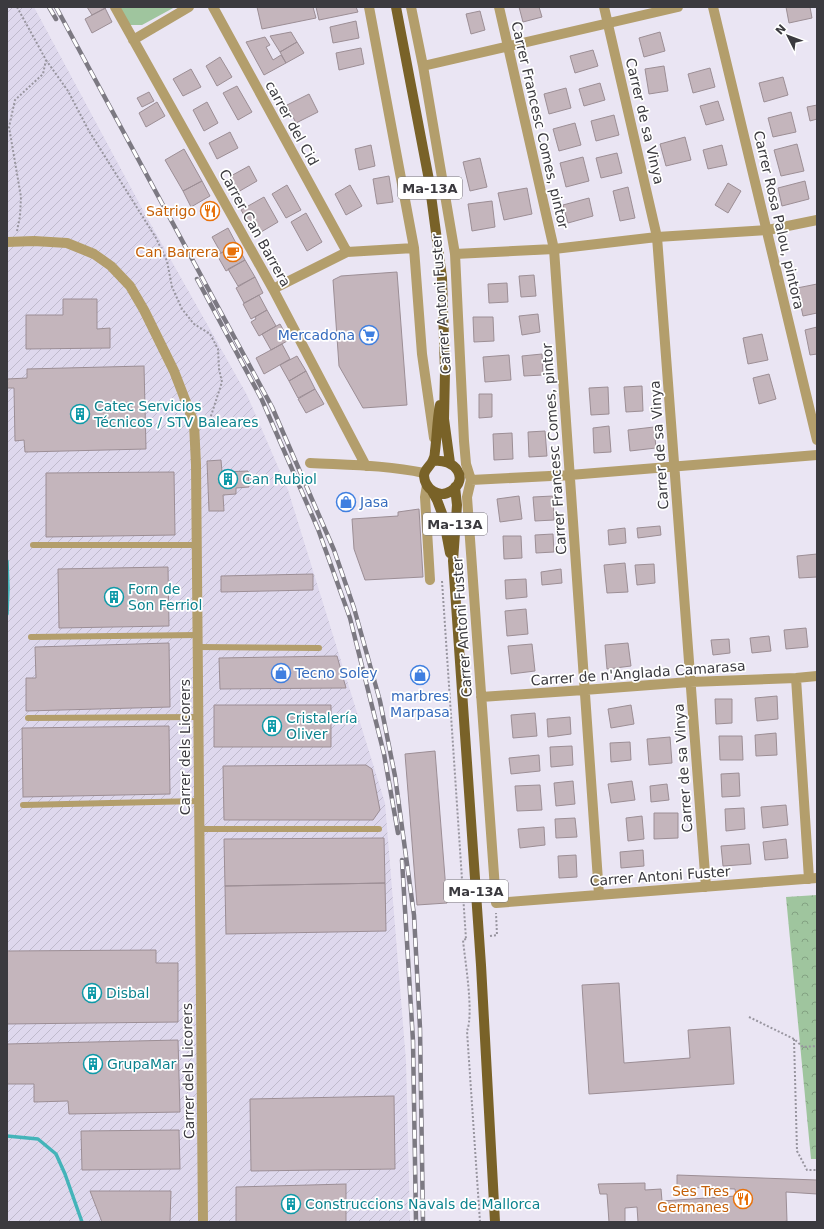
<svg xmlns="http://www.w3.org/2000/svg" width="824" height="1229" font-family="'DejaVu Sans',sans-serif">
<defs>
<pattern id="industrial-furrows" width="10" height="10" patternUnits="userSpaceOnUse"><rect width="10" height="10" fill="#ded8ed"/><path d="M-1 1l2-2M0 10L10 0M9 11l2-2" fill="none" stroke="#bfbacc"/></pattern>
<pattern id="forest-crowns" width="20" height="18" patternUnits="userSpaceOnUse"><rect width="20" height="18" fill="#9fc59e"/><path d="M2 6a3 3 0 1 1 6 0M12 15a3 3 0 1 1 6 0" fill="none" stroke="#83a182"/></pattern>
</defs>
<rect width="100%" height="100%" fill="#eae5f3"/>
<path fill="url(#industrial-furrows)" d="M7,7h27l111,207 102,181 41,95 97,313 21,258 4,161h-403z"/>
<path fill="url(#forest-crowns)" d="M817,895v264h-6l-25,-262z"/>
<path fill="#9fc59e" d="M115,7h60l-33,18h-17z"/>
<g fill="none" stroke-linecap="round" stroke-linejoin="round">
<path stroke="#43b4b9" stroke-width="3.5" d="M7,561l1,27 -1,26
M7,1136l31,3 18,15 9,20 17,48"/>
</g>
<path fill="#c4b5bc" stroke="#9c8e95" d="M87,7h18l1,1 -14,7z
M257,7h56l3,11 -54,11z
M316,7h40l2,5 -39,8z
M519,7h20l3,10 -19,5z
M786,7h24l2,11 -23,5z
M105,8l7,14 -20,11 -7,-14z
M480,11l5,19 -14,4 -5,-20z
M356,21l3,17 -26,5 -3,-16z
M291,32l6,10 -17,10 -10,-16z
M660,32l5,19 -21,6 -5,-19z
M265,37l5,8 -4,2 7,13 8,-5 5,8 -22,12 -18,-33z
M297,42l7,11 -18,10 -6,-11z
M361,48l3,16 -25,6 -3,-17z
M593,50l5,16 -23,7 -5,-17z
M220,57l12,20 -15,9 -11,-20z
M664,66l4,25 -19,3 -4,-25z
M710,68l5,19 -22,6 -5,-19z
M191,69l10,18 -18,9 -10,-17z
M783,77l5,18 -24,7 -5,-19z
M600,83l5,17 -21,6 -5,-17z
M237,86l15,26 -14,8 -15,-27z
M566,88l5,20 -22,6 -5,-20z
M149,92l5,9 -12,6 -5,-9z
M309,94l9,18 -22,11 -9,-18z
M718,101l6,19 -18,5 -6,-19z
M157,102l8,14 -19,11 -7,-14z
M207,102l11,21 -14,8 -11,-21z
M817,105v14l-7,2 -3,-14z
M791,112l5,20 -23,5 -5,-19z
M614,115l5,20 -23,6 -5,-20z
M575,123l6,22 -22,6 -6,-22z
M230,132l8,16 -21,11 -8,-16z
M685,137l6,23 -25,6 -6,-22z
M797,144l7,27 -23,5 -7,-26z
M371,145l4,21 -16,4 -4,-21z
M722,145l5,20 -19,4 -5,-19z
M184,149l18,32 -19,10 -18,-31z
M617,153l5,20 -21,5 -5,-20z
M583,157l6,24 -23,6 -6,-24z
M480,158l7,29 -17,4 -7,-29z
M249,166l8,15 -19,11 -9,-15z
M389,176l4,26 -16,2 -4,-25z
M202,181l8,15 -19,11 -8,-16z
M805,181l4,18 -27,7 -4,-18z
M728,183l13,8 -13,22 -13,-8z
M287,185l14,25 -15,8 -14,-24z
M350,185l12,21 -16,9 -11,-21z
M628,187l7,31 -15,3 -7,-30z
M527,188l5,26 -28,6 -6,-27z
M264,197l14,25 -22,13 -15,-25z
M589,198l4,18 -25,7 -5,-18z
M492,201l3,26 -23,4 -4,-27z
M306,213l16,29 -15,9 -16,-29z
M228,228l9,17 -16,8 -9,-16z
M237,245l8,15 -19,11 -9,-16z
M245,260l10,17 -17,9 -10,-17z
M397,272l10,133 -44,3 -24,-42 -6,-86 8,-4z
M534,275l2,21 -15,1 -2,-21z
M255,277l8,16 -19,10 -8,-15z
M507,283l1,19 -19,1 -1,-19z
M817,284v29l-14,3 -6,-28z
M259,295l8,15 -16,9 -8,-15z
M63,299h34v30l13,-1v20l-84,1v-34h37z
M267,310l9,16 -17,10 -8,-14 5,-3 -1,-2z
M538,314l2,18 -18,3 -3,-19z
M473,317h20l1,24 -20,1z
M280,324l9,16 -18,10 -9,-16z
M817,327v27l-7,1 -5,-25z
M762,334l6,26 -20,4 -5,-26z
M282,344l8,15 -26,15 -8,-16z
M542,354l1,21 -19,1 -2,-20z
M509,355l2,25 -26,2 -2,-25z
M297,356l9,15 -17,10 -9,-16z
M144,366l2,83 -121,3 -1,-12 -9,1 -1,-53h-7v-9l20,-1v-9z
M306,371l9,18 -17,9 -9,-17z
M769,374l7,25 -17,5 -6,-26z
M642,386l1,25 -17,1 -2,-25z
M608,387l1,27 -18,1 -2,-27z
M315,389l9,15 -18,9 -8,-14z
M479,394h13v23l-13,1z
M609,426l2,26 -17,1 -1,-25z
M654,427l2,21 -26,3 -2,-21z
M545,431l2,25 -18,1 -1,-25z
M512,433l1,26 -19,1 -1,-26z
M221,460l1,12 26,-1 1,16 -13,1v6l-13,1 1,16h-15l-2,-50z
M174,472l1,63 -129,2v-64z
M519,496l3,23 -22,3 -3,-23z
M553,496l1,24 -19,1 -2,-24z
M419,509l4,68 -58,3 -11,-31 -2,-30 46,-3v-4z
M660,526l1,9 -23,3 -1,-10z
M625,528l1,15 -17,2 -1,-15z
M553,534l1,18 -18,1 -1,-18z
M503,536h18l1,22 -18,1z
M817,554v23l-18,1 -2,-22z
M625,563l3,29 -21,1 -3,-28z
M654,564l1,19 -18,2 -2,-20z
M168,567l1,59 -110,2 -1,-59z
M561,569l1,14 -20,2 -1,-13z
M313,574v16l-92,2v-16z
M526,579l1,18 -21,2 -1,-19z
M526,609l2,25 -21,2 -2,-25z
M806,628l2,19 -22,2 -2,-19z
M769,636l2,15 -19,2 -2,-15z
M729,639l1,14 -17,2 -2,-15z
M169,643l1,64 -144,4v-33h10l-1,-31z
M628,643l3,23 -24,3 -2,-24z
M532,644l3,27 -24,3 -3,-28z
M337,656l9,32 -126,1 -1,-31z
M777,696l1,23 -21,2 -2,-23z
M715,699h17v24l-16,1z
M214,705h117v42h-117z
M631,705l3,19 -23,4 -3,-19z
M535,713l2,23 -24,2 -2,-23z
M570,717l1,17 -23,3 -1,-18z
M169,726l1,68 -147,3 -1,-69z
M776,733l1,22 -21,1 -1,-21z
M719,736h23l1,24h-23z
M670,737l2,26 -23,2 -2,-26z
M630,742l1,18 -20,2 -1,-19z
M572,746l1,19 -22,2 -1,-20z
M435,751l12,152 -30,2 -12,-151z
M539,755l1,16 -29,3 -2,-16z
M366,765l6,4 8,41 -7,10h-149l-1,-54z
M739,773l1,23 -18,1 -1,-23z
M573,781l2,23 -19,2 -2,-23z
M632,781l3,19 -24,3 -3,-19z
M667,784l2,16 -18,2 -1,-16z
M540,785l2,25 -25,1 -2,-25z
M786,805l2,20 -25,3 -2,-21z
M744,808l1,21 -19,2 -1,-22z
M654,813h24v25l-24,1z
M642,816l2,23 -16,2 -2,-23z
M575,818l2,19 -21,1 -1,-19z
M544,827l1,18 -25,3 -2,-19z
M384,838l1,45 -160,3 -1,-47z
M786,839l2,19 -23,2 -2,-18z
M749,844l2,20 -28,2 -2,-20z
M643,850l1,16 -23,2 -1,-16z
M576,855l1,22 -18,1 -1,-22z
M385,883l1,48 -160,3 -1,-48z
M156,950v13h22v59l-171,2v-73z
M619,983l5,80 66,-5 -2,-28 42,-3 4,57 -145,10 -7,-109z
M178,1040l2,72 -111,2 -1,-13 -34,1v-18h-27v-40z
M394,1096l1,73 -144,2 -1,-72z
M179,1130l1,39 -98,1 -1,-39z
M677,1175l140,5v14l-31,-2 1,29 -5,1h-144l-1,-15 -12,1v14h-16l-2,-28h-7l-2,-10 47,-1v7l16,-1 1,12 74,-5 -1,-7 -58,-2z
M346,1184v38h-110v-35z
M90,1191h81l-1,31h-68z"/>
<g fill="none" stroke-linecap="round" stroke-linejoin="round">
<path stroke="#98959f" stroke-width="2" stroke-dasharray="2 2" stroke-linecap="butt" d="M17,7l29,53 -3,14 -28,26 -6,27 12,70 -1,19 -3,15
M46,60l22,31 21,40 67,107 11,23 5,26 10,22 12,15 16,10 8,15 1,20 3,13 -12,37 -5,5
M442,581l24,358
M490,936l7,-1 -1,-22
M466,939l-3,1c2,21 11,73 4,91l13,191
M749,1017l45,22 9,8 14,-1
M794,1039l3,112 10,19h10"/>
<path stroke="#b39e6c" stroke-width="6" d="M33,545h164
M31,637l167,-2
M198,647l121,1
M28,718l171,-1
M23,805l175,-4
M199,829h180"/>
<path stroke="#b39e6c" stroke-width="10" d="M115,7l158,282 93,177
M213,7l134,245
M369,7l45,241 8,106 12,84
M411,7l12,59 32,188 9,187 2,23 5,16 -4,17 29,406 321,-25
M499,7l55,242 45,646
M604,7l53,230 49,650
M713,7l104,433
M133,40l56,-33
M423,66l255,-59
M7,242l27,-1 33,2 27,11 17,12 19,20 14,24 30,61 20,52 2,42 7,757
M455,254l99,-5 103,-12 111,-7 49,-10
M273,289l74,-37 67,-4
M310,463c38,2 77,2 114,10
M471,480l99,-5 247,-20
M427,485l-2,12 5,83
M796,678l13,201
M481,697l103,-7 106,-8 106,-4 21,-2"/>
<path stroke="#796228" stroke-width="10" d="M396,7l33,173 13,98 3,93 -1,48 6,44
M433,461c22,-3 37,18 18,30 -12,8 -26,-2 -27,-15 0,-7 7,-10 9,-16 1,-2 2,-6 2,-9 2,-15 2,-31 5,-46
M455,487l2,18 -4,56 28,404 14,257
M432,491l5,9 6,16 7,37"/>
<defs>
<path id="rail" d="M49,7l7,12
M56,7l216,400 62,143 20,58 26,93 15,75 19,139 6,113 3,194
M197,279l65,121 56,129 32,89 34,136 14,79
M402,860l11,181 3,181"/>
</defs>
<use href="#rail" stroke="#7c7982" stroke-width="4.5"/>
<use href="#rail" stroke="#fff" stroke-width="3" stroke-dasharray="9" stroke-linecap="butt"/>
</g>
<defs>
<symbol id="restaurant-ring" viewBox="-11 -11 22 22"><circle r="9.5" fill="#fff" stroke="#e8710a" stroke-width="1.5"/><path d="M-5-6h1v4h1v-4h1v4h1v-4h1v5L-1.5 .5V6h-2V.5L-5-1ZM5-6V6H3V1.5H1.5Q1.5-4 5-6Z" fill="#e8710a"/></symbol>
<symbol id="cafe-ring" viewBox="-11 -11 22 22"><circle r="9.5" fill="#fff" stroke="#e8710a" stroke-width="1.5"/><path d="M-5.5-4.5H6V0H3Q3 3.5 0 3.5H-2.5Q-5.5 3.5-5.5 0ZM3-3.2v2h1.7v-2ZM-6 4.5H4V6H-6Z" fill="#e8710a"/></symbol>
<symbol id="supermarket-ring" viewBox="-11 -11 22 22"><circle r="9.5" fill="#fff" stroke="#3f7fe0" stroke-width="1.5"/><path d="M-6-5.5h2.5l.6 2H6L4.5 2H-2.5L-4.4-4H-6ZM-1.5 3.2a1.3 1.3 0 1 0 .1 0ZM3 3.2a1.3 1.3 0 1 0 .1 0Z" fill="#3f7fe0"/></symbol>
<symbol id="building-ring" viewBox="-11 -11 22 22"><circle r="9.5" fill="#fff" stroke="#0f9aa8" stroke-width="1.5"/><path d="M-4-6H4V6H1V3H-1V6H-4ZM-2.5-4.3h1.7v1.8h-1.7ZM.8-4.3h1.7v1.8H.8ZM-2.5-1h1.7V.8h-1.7ZM.8-1h1.7V.8H.8Z" fill="#0f9aa8"/></symbol>
<symbol id="shop-ring" viewBox="-11 -11 22 22"><circle r="9.5" fill="#fff" stroke="#3f7fe0" stroke-width="1.5"/><path d="M-5-2.5h2.3a2.7 3.5 0 0 1 5.4 0H5L5.5 6h-11ZM-1.5-2.5h3a1.5 2.3 0 0 0-3 0Z" fill="#3f7fe0"/></symbol>
</defs>
<g fill-rule="evenodd">
<use href="#restaurant-ring" x="199" y="200" width="22" height="22"/>
<use href="#cafe-ring" x="222" y="241" width="22" height="22"/>
<use href="#supermarket-ring" x="358" y="324" width="22" height="22"/>
<use href="#building-ring" x="69" y="403" width="22" height="22"/>
<use href="#building-ring" x="217" y="468" width="22" height="22"/>
<use href="#shop-ring" x="335" y="491" width="22" height="22"/>
<use href="#building-ring" x="103" y="586" width="22" height="22"/>
<use href="#shop-ring" x="270" y="662" width="22" height="22"/>
<use href="#shop-ring" x="409" y="664" width="22" height="22"/>
<use href="#building-ring" x="261" y="715" width="22" height="22"/>
<use href="#building-ring" x="81" y="982" width="22" height="22"/>
<use href="#building-ring" x="82" y="1053" width="22" height="22"/>
<use href="#restaurant-ring" x="732" y="1188" width="22" height="22"/>
<use href="#building-ring" x="280" y="1193" width="22" height="22"/>
</g>
<g text-anchor="middle" stroke-width="3.5" stroke-linejoin="round" paint-order="stroke">
<g fill="#fff" stroke="#767579" stroke-width="1">
<rect x="398" y="177" width="64" height="22" rx="3"/>
<rect x="423" y="513" width="64" height="22" rx="3"/>
<rect x="444" y="880" width="64" height="22" rx="3"/>
</g>
<g font-size="13" font-weight="bold" fill="#3b3a3f">
<text x="430" y="193">Ma-13A</text>
<text x="455" y="529">Ma-13A</text>
<text x="476" y="896">Ma-13A</text>
</g>
<g font-size="14" fill="#3b3a3f" stroke="#fff">
<text transform="translate(645 121) rotate(77)" y="5">Carrer de sa Vinya</text>
<text transform="translate(292 123) rotate(61)" y="5">carrer del Cid</text>
<text transform="translate(540 125) rotate(77)" y="5">Carrer Francesc Comes, pintor</text>
<text transform="translate(779 220) rotate(77)" y="5">Carrer Rosa Palou, pintora</text>
<text transform="translate(255 228) rotate(61)" y="5">Carrer Can Barrera</text>
<text transform="translate(441 304) rotate(-94)" y="5">Carrer Antoni Fuster</text>
<text transform="translate(659 445) rotate(-94)" y="5">Carrer de sa Vinya</text>
<text transform="translate(554 449) rotate(-94)" y="5">Carrer Francesc Comes, pintor</text>
<text transform="translate(462 627) rotate(-94)" y="5">Carrer Antoni Fuster</text>
<text transform="translate(638 673) rotate(-4)" y="5">Carrer de n'Anglada Camarasa</text>
<text transform="translate(185 747) rotate(-90)" y="5">Carrer dels Licorers</text>
<text transform="translate(683 768) rotate(-94)" y="5">Carrer de sa Vinya</text>
<text transform="translate(660 876) rotate(-4)" y="5">Carrer Antoni Fuster</text>
<text transform="translate(188 1071) rotate(-91)" y="5">Carrer dels Licorers</text>
</g>
<g font-size="14" fill="#c56008" stroke="#fff" text-anchor="end">
<text x="196" y="216">Satrigo</text>
<text x="219" y="257">Can Barrera</text>
<text x="729" y="1196">Ses Tres<tspan x="729" dy="16">Germanes</tspan></text>
</g>
<g font-size="14" fill="#366cbe" stroke="#fff" text-anchor="start">
<text x="355" y="340" text-anchor="end">Mercadona</text>
<text x="360" y="507">Jasa</text>
<text x="295" y="678">Tecno Soley</text>
<text x="420" y="701" text-anchor="middle">marbres<tspan x="420" dy="16">Marpasa</tspan></text>
</g>
<g font-size="14" fill="#0d838f" stroke="#fff" text-anchor="start">
<text x="94" y="411">Catec Servicios<tspan x="94" dy="16">Técnicos / STV Baleares</tspan></text>
<text x="242" y="484">Can Rubiol</text>
<text x="128" y="594">Forn de<tspan x="128" dy="16">Son Ferriol</tspan></text>
<text x="286" y="723">Cristalería<tspan x="286" dy="16">Oliver</tspan></text>
<text x="106" y="998">Disbal</text>
<text x="107" y="1069">GrupaMar</text>
<text x="305" y="1209">Construccions Navals de Mallorca</text>
</g>
</g>
<rect width="824" height="1229" fill="none" stroke="#3b3a3f" stroke-width="16"/>
<g transform="translate(788 36) rotate(312)" stroke="#ffffff" stroke-width="3" paint-order="stroke">
<path d="M0-3L7 15L0 10L-7 15Z" fill="#3b3a3f"/>
<text y="-6" font-size="11" font-weight="bold" text-anchor="middle" fill="#3b3a3f">N</text>
</g>
</svg>
